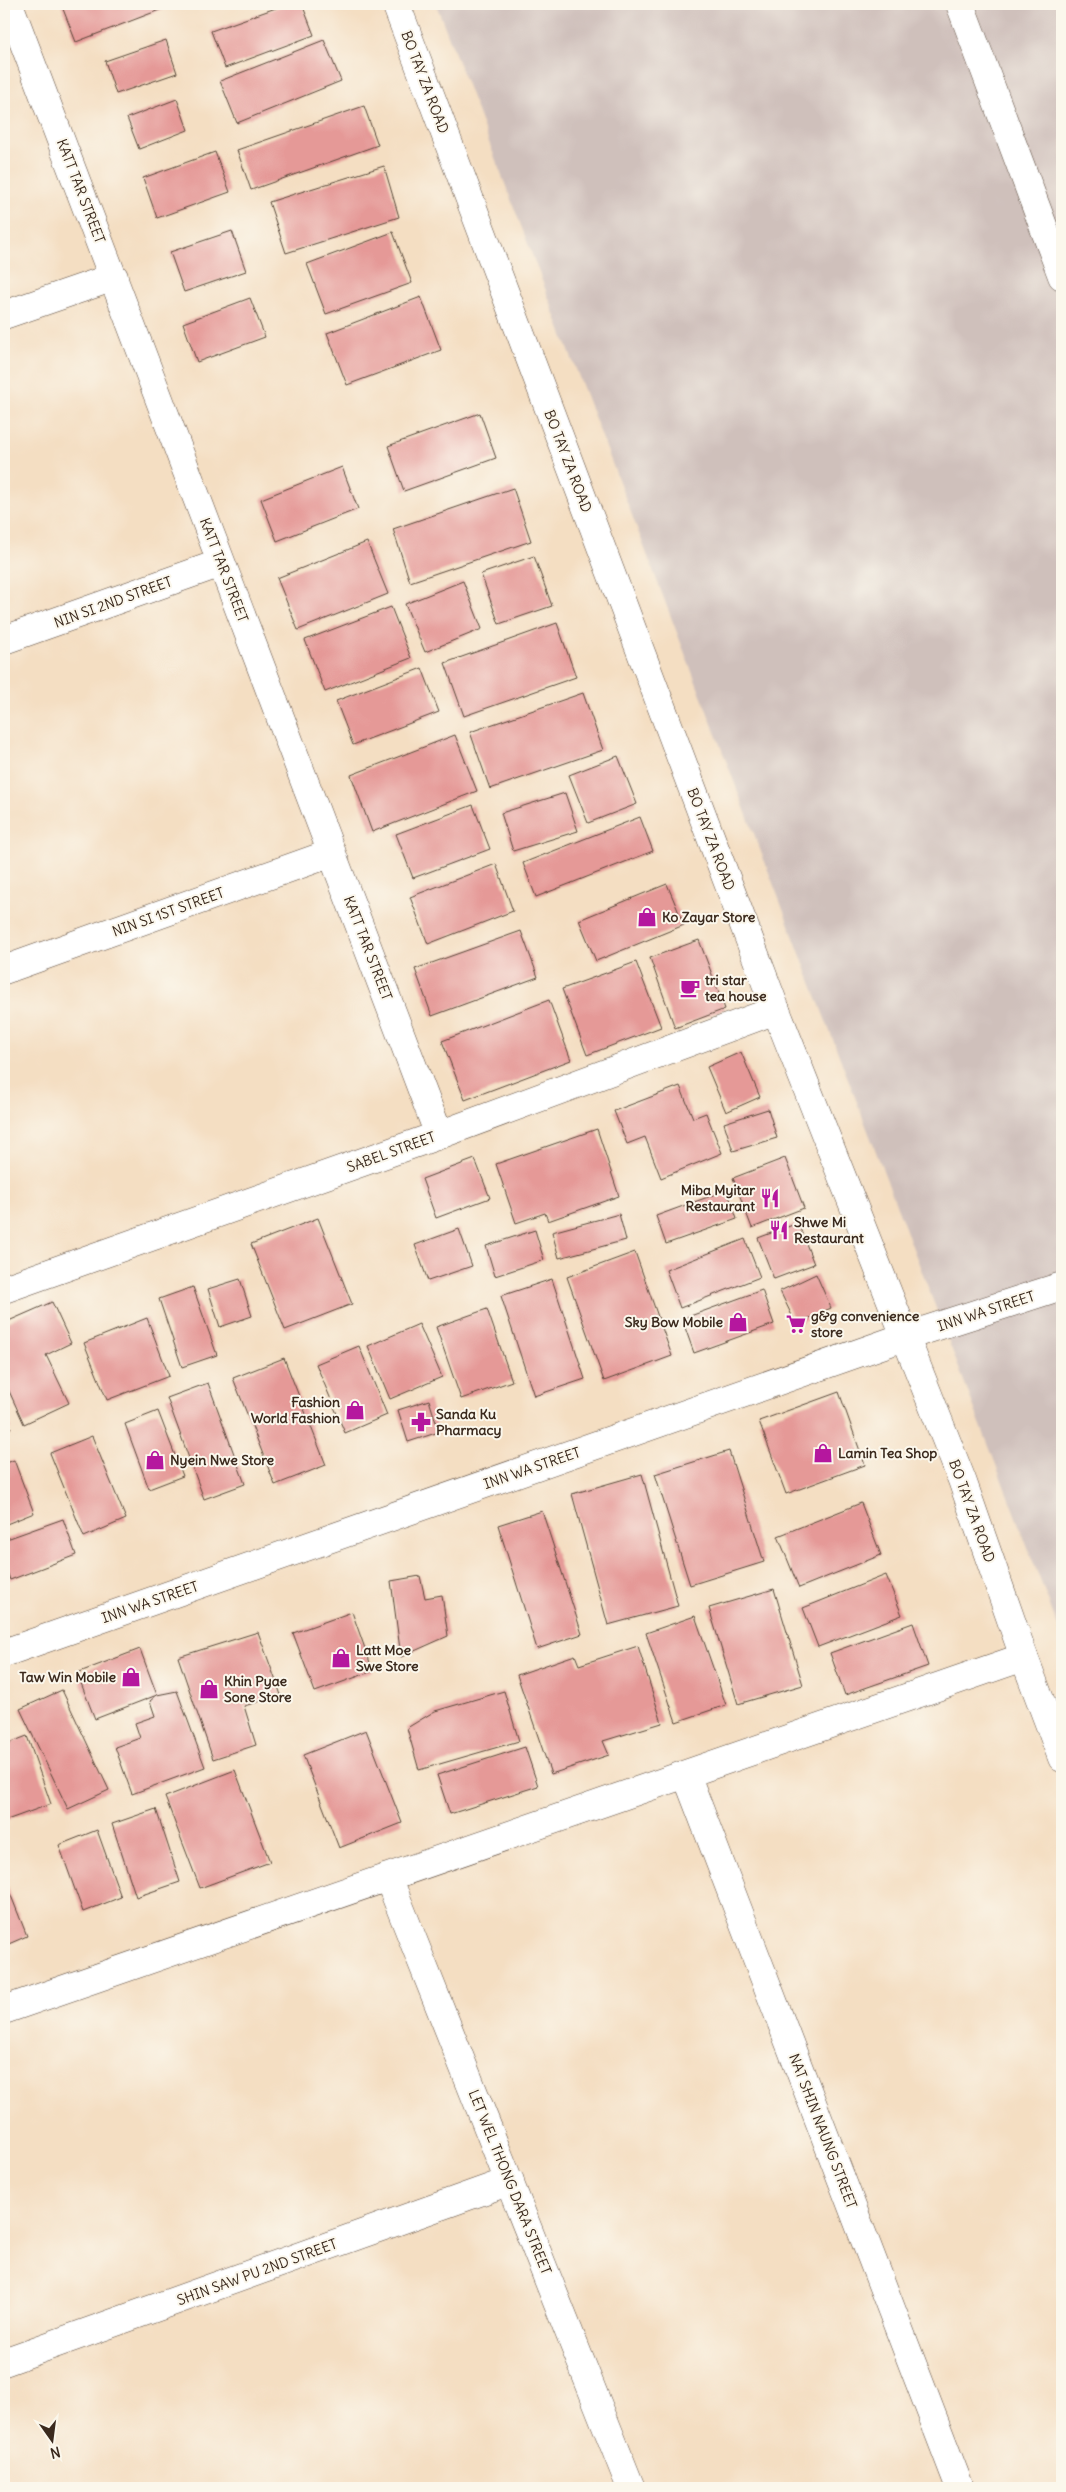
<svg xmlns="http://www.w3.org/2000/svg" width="1066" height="2492" font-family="Delius,sans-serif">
<rect width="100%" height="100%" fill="#fbf7ec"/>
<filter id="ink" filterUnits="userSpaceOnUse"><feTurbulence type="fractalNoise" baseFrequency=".02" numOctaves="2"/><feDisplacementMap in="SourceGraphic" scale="10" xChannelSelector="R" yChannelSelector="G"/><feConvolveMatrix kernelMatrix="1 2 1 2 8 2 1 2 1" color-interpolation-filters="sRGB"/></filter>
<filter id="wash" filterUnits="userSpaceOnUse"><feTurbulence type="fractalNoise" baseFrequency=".0096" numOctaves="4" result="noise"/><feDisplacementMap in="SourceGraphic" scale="20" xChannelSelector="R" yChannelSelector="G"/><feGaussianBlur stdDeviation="1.12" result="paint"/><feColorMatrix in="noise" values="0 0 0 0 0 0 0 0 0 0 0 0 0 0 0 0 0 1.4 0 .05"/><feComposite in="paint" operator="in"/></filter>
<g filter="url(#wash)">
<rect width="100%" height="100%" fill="#f4dec2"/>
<path fill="#cfc0bb" d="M436,4h626v1634v-1z"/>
<g id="blocks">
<path fill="#e59997" d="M61,4h99l2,5 -86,33z
M287,4h15l12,31 -89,33 -14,-37z
M166,40l11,33 -61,21 -11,-33z
M324,40l17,41 -104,42 -17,-42z
M177,99l11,31 -49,19 -12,-31z
M364,106l14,39 -127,45 -14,-40z
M215,152l15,40 -73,26 -14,-40z
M384,166l15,51 -113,36 -17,-51z
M232,231l14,40 -62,21 -14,-40z
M393,232l19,51 -86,31 -19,-50z
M421,297l20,53 -94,35 -20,-52z
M250,298l15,39 -68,25 -14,-39z
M480,413l16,45 -92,33 -16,-45z
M342,467l16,42 -81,32 -16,-42z
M513,488l18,53 -121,41 -17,-53z
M367,542l21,52 -90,36 -21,-52z
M534,556l18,50 -53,18 -18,-50z
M463,581l19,48 -57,23 -20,-48z
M391,607l20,51 -86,34 -20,-52z
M557,623l19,54 -112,39 -19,-53z
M422,668l17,44 -86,33 -17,-44z
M583,693l20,57 -113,39 -20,-57z
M455,735l22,56 -105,41 -21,-57z
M618,756l19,48 -49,19 -19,-48z
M565,793l13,38 -65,20 -12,-38z
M473,805l17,44 -77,29 -17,-44z
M640,817l13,34 -117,46 -13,-34z
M496,864l17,47 -85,33 -18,-47z
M667,884l17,41 -88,36 -17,-41z
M521,931l17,46 -106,39 -17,-47z
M699,940l26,69 -50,19 -25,-70z
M636,962l25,65 -74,28 -25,-66z
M549,1000l22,60 -106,40 -23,-59z
M741,1052l19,45 -34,15 -19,-45z
M680,1086l13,32 13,-5 16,40 -61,25 -16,-41 -18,7 -13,-33z
M768,1109l9,29 -44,13 -9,-28z
M597,1129l22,67 -71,25 -3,-8 -29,10 -20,-59z
M785,1158l19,50 -52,20 -19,-50z
M475,1159l15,39 -54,20 -14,-39z
M727,1190l10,29 -71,25 -10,-28z
M619,1214l7,26 -67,18 -7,-26z
M318,1218l34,86 -67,26 -34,-86z
M798,1223l16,41 -40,15 -16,-41z
M459,1229l13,37 -44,15 -13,-36z
M535,1230l9,30 -49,16 -9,-30z
M745,1239l15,38 -80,31 -14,-38z
M635,1252l37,104 -68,25 -37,-104z
M816,1274l15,34 -35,16 -16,-33z
M240,1279l12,37 -32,11 -12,-38z
M552,1279l33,100 -51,17 -33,-100z
M193,1287l24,68 -35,12 -23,-68z
M762,1290l12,34 -80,29 -12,-34z
M52,1302l19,41 -25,12 23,48 -45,21 -20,-44v-57z
M487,1309l25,72 -51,18 -25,-72z
M147,1318l22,58 -62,24 -23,-57z
M419,1324l23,53 -52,22 -22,-53z
M359,1346l28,69 -42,18 -29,-69z
M284,1358l42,107 -51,20 -42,-107z
M208,1383l37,101 -41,15 -37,-101z
M839,1392l26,73 -79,29 -27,-73z
M429,1400l10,32 -31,10 -10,-32z
M4,1411l7,17 -7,2z
M158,1411l25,65 -34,13 -24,-65z
M92,1436l34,83 -42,18 -34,-84z
M729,1451l35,111 -74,23 -35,-111z
M14,1460l20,53 -30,12v-61z
M642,1474l36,132 -70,19 -36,-131z
M861,1503l20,52 -82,33 -21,-52z
M542,1511l40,123 -45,15 -39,-124z
M63,1519l13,36 -66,25 -6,-17v-23z
M886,1575l16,40 -84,32 -15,-39z
M420,1576l5,22 17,-3 6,41 -47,21 -10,-76z
M774,1589l29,96 -65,19 -29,-96z
M352,1612l21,59 -58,21 -22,-59z
M695,1616l31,89 -50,17 -30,-89z
M913,1623l15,43 -83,29 -15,-42z
M258,1632l23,63 -37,11 12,39 -43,14 -35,-102z
M638,1646l24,77 -59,18 6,14 -58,19 -34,-99 58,-20 4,10z
M140,1649l17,46 -62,24 -18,-46z
M62,1690l47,100 -41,19 -48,-100z
M177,1691l28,76 -73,27 -17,-47 25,-9 -5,-15 20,-7 -5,-15 7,-6z
M504,1691l15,50 -100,29 -12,-42 28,-17z
M366,1730l36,93 -63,25 -36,-93z
M27,1736l24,68 -47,17v-76z
M525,1747l13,39 -88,28 -13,-39z
M235,1770l35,92 -70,26 -35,-91z
M156,1809l24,73 -44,15 -24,-73z
M97,1830l24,67 -38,15 -24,-67z
M4,1878l23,58 -23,10z"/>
</g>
</g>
<g filter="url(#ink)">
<use href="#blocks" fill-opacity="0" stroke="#574537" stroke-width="1"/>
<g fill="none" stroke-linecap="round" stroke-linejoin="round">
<defs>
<path id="street" d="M9,4l430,1131
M960,4l102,272
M4,315l110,-38
M4,640l217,-77
M4,970l328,-117
M4,1289l435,-154 337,-125
M686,1774l274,714
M388,1877l243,611
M4,2010l1020,-353
M4,2362l506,-181"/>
<path id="secondary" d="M396,4l380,1006 186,470 62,177 38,101
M4,1653l900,-316 158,-51"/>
</defs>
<use href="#street" stroke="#574537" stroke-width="29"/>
<use href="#secondary" stroke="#574537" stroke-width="29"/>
<use href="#street" stroke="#fff" stroke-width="28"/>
<use href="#secondary" stroke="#fff" stroke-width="28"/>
</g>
</g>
<defs>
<symbol id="shop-bare" viewBox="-9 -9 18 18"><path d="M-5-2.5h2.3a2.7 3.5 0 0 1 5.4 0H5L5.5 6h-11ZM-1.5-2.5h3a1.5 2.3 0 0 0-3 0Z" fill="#b5179e" stroke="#fbf7ec" stroke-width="2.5" paint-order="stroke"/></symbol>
<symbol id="cafe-bare" viewBox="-9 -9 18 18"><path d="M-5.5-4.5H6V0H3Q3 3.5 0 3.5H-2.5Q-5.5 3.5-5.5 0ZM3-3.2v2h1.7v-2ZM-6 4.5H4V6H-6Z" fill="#b5179e" stroke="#fbf7ec" stroke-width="2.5" paint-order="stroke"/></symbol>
<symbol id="restaurant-bare" viewBox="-9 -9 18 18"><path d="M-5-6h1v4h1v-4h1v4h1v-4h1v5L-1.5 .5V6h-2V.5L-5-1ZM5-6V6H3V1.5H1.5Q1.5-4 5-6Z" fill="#b5179e" stroke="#fbf7ec" stroke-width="2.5" paint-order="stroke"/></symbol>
<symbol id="supermarket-bare" viewBox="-9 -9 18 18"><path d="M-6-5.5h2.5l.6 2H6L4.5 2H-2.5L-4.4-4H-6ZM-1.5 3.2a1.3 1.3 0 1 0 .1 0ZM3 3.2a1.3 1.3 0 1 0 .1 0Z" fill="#b5179e" stroke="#fbf7ec" stroke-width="2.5" paint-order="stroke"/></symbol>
<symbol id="pharmacy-bare" viewBox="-9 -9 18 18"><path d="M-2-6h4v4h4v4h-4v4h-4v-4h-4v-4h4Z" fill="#b5179e" stroke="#fbf7ec" stroke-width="2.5" paint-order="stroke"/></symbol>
</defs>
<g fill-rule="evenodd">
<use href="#shop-bare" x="633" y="903" width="28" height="28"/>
<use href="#cafe-bare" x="676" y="974" width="28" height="28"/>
<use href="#restaurant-bare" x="756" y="1184" width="28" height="28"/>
<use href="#restaurant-bare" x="765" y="1216" width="28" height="28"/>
<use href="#shop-bare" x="724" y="1308" width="28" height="28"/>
<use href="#supermarket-bare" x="782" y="1310" width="28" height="28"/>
<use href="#shop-bare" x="341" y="1396" width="28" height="28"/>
<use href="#pharmacy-bare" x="407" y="1408" width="28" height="28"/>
<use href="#shop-bare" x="809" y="1439" width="28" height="28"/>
<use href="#shop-bare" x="141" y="1446" width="28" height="28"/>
<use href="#shop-bare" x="327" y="1644" width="28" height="28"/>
<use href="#shop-bare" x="117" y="1663" width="28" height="28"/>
<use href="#shop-bare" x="195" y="1675" width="28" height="28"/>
</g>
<g text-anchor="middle" stroke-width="4" stroke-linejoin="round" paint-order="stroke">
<g font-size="14" fill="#3b2a1e" stroke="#fbf7ec">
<text transform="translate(425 82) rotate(69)" y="5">BO TAY ZA ROAD</text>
<text transform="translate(81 191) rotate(69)" y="5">KATT TAR STREET</text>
<text transform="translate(568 461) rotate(69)" y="5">BO TAY ZA ROAD</text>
<text transform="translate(224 570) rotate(69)" y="5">KATT TAR STREET</text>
<text transform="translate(113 602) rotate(-20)" y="5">NIN SI 2ND STREET</text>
<text transform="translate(711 839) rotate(69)" y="5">BO TAY ZA ROAD</text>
<text transform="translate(168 912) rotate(-20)" y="5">NIN SI 1ST STREET</text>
<text transform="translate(368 948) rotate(69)" y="5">KATT TAR STREET</text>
<text transform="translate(391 1152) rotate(-20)" y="5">SABEL STREET</text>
<text transform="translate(986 1311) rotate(-18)" y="5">INN WA STREET</text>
<text transform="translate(532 1468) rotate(-19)" y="5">INN WA STREET</text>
<text transform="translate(972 1511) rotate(70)" y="5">BO TAY ZA ROAD</text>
<text transform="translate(150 1602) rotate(-19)" y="5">INN WA STREET</text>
<text transform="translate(823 2131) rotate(69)" y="5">NAT SHIN NAUNG STREET</text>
<text transform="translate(510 2182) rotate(68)" y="5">LET WEL THONG DARA STREET</text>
<text transform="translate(257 2272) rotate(-20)" y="5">SHIN SAW PU 2ND STREET</text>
</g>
<g font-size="14" font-weight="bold" fill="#3b2a1e" stroke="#fbf7ec" text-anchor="start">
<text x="662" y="922">Ko Zayar Store</text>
<text x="705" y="985">tri star<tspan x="705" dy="16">tea house</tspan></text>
<text x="755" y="1195" text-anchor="end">Miba Myitar<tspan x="755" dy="16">Restaurant</tspan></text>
<text x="794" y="1227">Shwe Mi<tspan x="794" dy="16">Restaurant</tspan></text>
<text x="811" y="1321">g&amp;g convenience<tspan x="811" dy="16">store</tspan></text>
<text x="723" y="1327" text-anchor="end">Sky Bow Mobile</text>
<text x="340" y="1407" text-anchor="end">Fashion<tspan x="340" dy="16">World Fashion</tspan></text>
<text x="436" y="1419">Sanda Ku<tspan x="436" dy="16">Pharmacy</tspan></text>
<text x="838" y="1458">Lamin Tea Shop</text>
<text x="170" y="1465">Nyein Nwe Store</text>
<text x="356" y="1655">Latt Moe<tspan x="356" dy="16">Swe Store</tspan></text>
<text x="116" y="1682" text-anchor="end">Taw Win Mobile</text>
<text x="224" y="1686">Khin Pyae<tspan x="224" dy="16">Sone Store</tspan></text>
</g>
</g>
<rect width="1066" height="2492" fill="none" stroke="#fbf7ec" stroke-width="20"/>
<g transform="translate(52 2440) rotate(166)" stroke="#fbf7ec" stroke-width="4" paint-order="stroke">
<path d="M0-4L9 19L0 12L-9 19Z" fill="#3b2a1e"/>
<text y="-8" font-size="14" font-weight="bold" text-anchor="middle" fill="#3b2a1e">N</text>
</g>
</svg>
